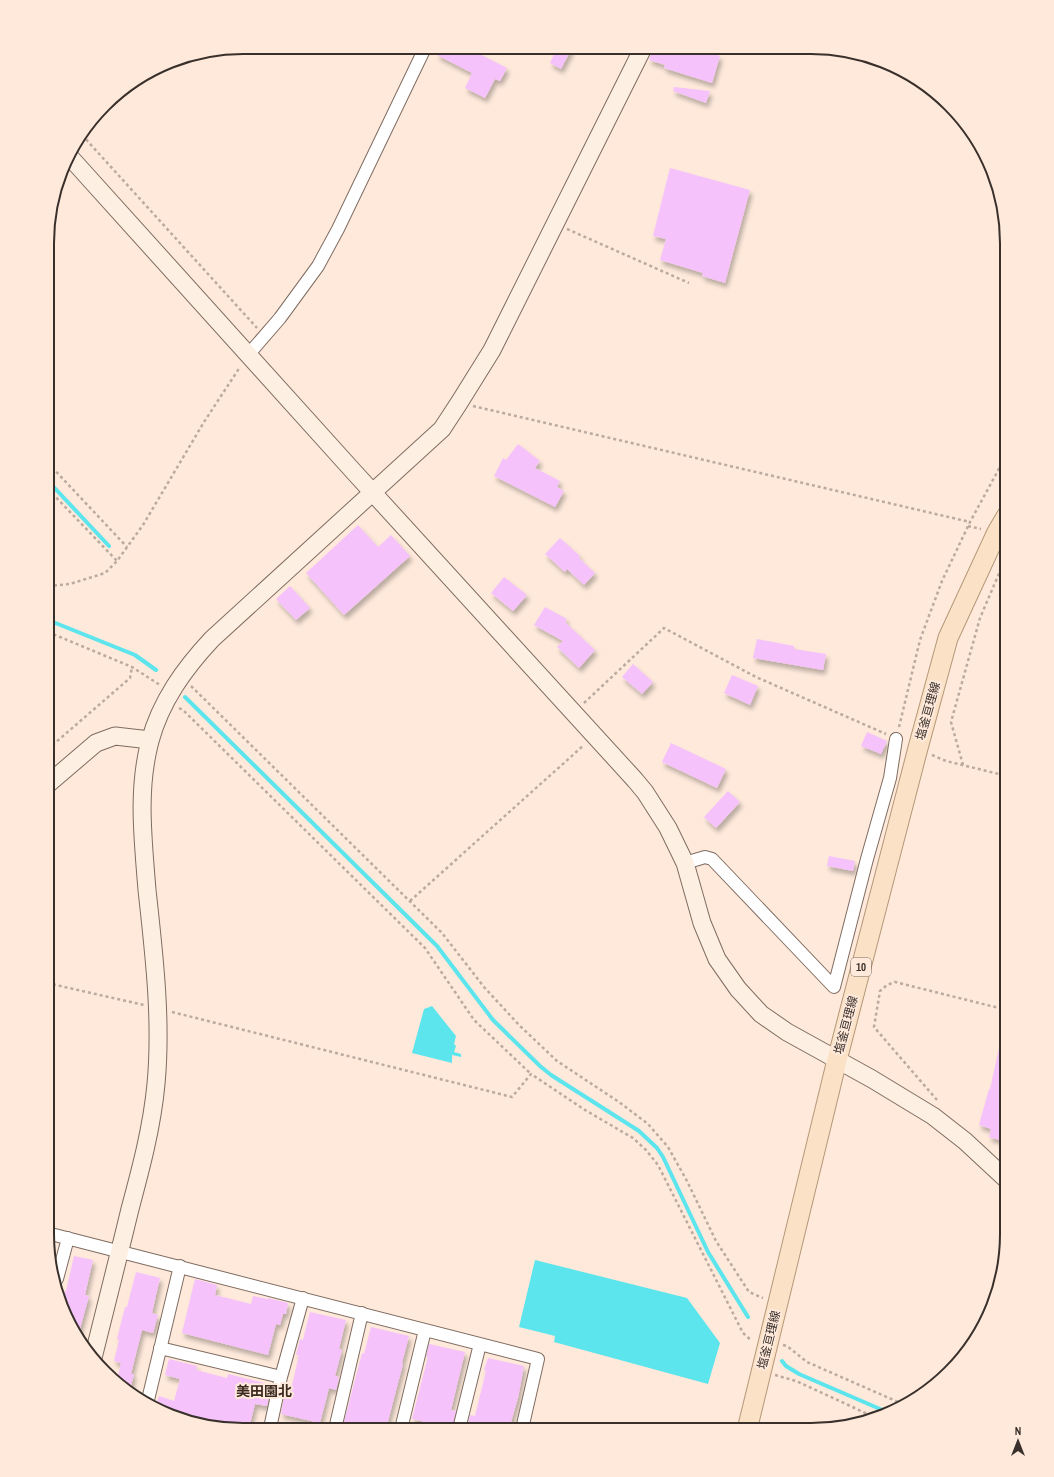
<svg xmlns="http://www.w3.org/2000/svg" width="1054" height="1477" font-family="'Archivo Narrow','Noto Sans JP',sans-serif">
<defs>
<filter id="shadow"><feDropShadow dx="2.5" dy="4.5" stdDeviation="2" flood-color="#0004"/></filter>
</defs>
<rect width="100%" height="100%" fill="#fee9db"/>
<path fill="#5ce5ed" d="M432,1006l24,30 -2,8 2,2 -2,6 7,2v3l-9,-2v8l-40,-10 12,-44z
M535,1260l152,38 33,45 -12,41 -154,-42 1,-6 -36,-9z"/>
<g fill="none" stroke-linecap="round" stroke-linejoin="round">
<path stroke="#5ce5ed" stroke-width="4" d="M48,481l61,65
M48,620l87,35 21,15
M185,697l252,249 56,74 47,46 11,9 88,56 18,17 6,9 45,95 40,65
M782,1361l4,5 13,8 88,38"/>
</g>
<path fill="#f5c2fb" filter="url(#shadow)" d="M441,48h27l39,20 -7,13 -5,-2 -10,19 -20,-10 7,-15 -35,-18z
M557,48h15l-11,21 -11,-6z
M653,48h29l24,7 1,-3 13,4 -8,27 -48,-15 1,-3 -16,-5z
M674,87l36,4 -4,12 -33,-12z
M670,168l80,22 -25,93 -23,-7 1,-3 -43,-13 6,-21 -13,-3z
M518,444l22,17 -5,7 25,13 -3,6 7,4 -9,16 -61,-31 9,-18 3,2z
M358,525l20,22 13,-12 19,21 -66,59 -38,-42z
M560,538l20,18 -1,2 16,15 -11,12 -17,-16 -2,3 -20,-18z
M504,577l23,18 -14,16 -22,-18z
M290,586l20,22 -14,12 -20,-21z
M545,607l22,12 -2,3 30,28 -16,18 -22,-21 6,-6 -29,-16z
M757,639l37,7v3l32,5 -3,16 -70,-12z
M633,664l20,18 -11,12 -20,-17z
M732,675l26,11 -8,19 -26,-12z
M867,732l20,9 -6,13 -20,-8z
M671,743l55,26 -9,19 -55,-26z
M728,791l12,11 -24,26 -12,-11z
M829,856l26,5 -2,10 -26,-5z
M1002,1035l5,1v106l-18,-5 2,-8 -12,-4 10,-36h1z
M74,1256l19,4 -8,35 4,1 -11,40 -11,-16 -5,-20 3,-9h1z
M136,1272l24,6 -8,35 6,2 -5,18 -11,-3 -11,44h3l-5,19 -12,-11 4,-19 -7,-2 5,-21 -2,-1 8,-32h2z
M195,1279l22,6 -2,10 36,9 2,-8 15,3v-1l20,5 -2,11h-3l-3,11 -4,-1 -8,31 -86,-22z
M310,1312l36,8 -7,29 3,1 -7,26 4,1 -3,13 -7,-2 -9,35 -39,-9 3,-17 5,1 10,-43h-3l4,-16 3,1z
M371,1327l38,9 -7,27 1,1 -17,65h-17l-25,-7 18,-69 2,1z
M429,1344l36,8 -14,58 5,1 -4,17 -40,-9 16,-62h-2z
M488,1358l36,8 -6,32 -9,31h-42l3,-14 5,1 11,-45 -2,-1z
M169,1359l28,7 -1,4 31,8 1,-4 40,10 -2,9 4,1 -3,12 -12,-2 -6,24h-31l-56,-16 -7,-4 4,-12 15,5 6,-22 -15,-4z"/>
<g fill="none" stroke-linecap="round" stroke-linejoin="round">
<defs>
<path id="street" d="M248,355l32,-37 38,-52 20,-37 87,-181
M685,863l20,-6 7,2 122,128 33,-128 23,-81 6,-39
M47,1233l491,126 -16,70
M57,1279l11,-41
M160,1348l121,29 22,-79
M147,1404l33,-138
M270,1428l11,-51
M335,1429l27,-116
M401,1429l24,-99
M459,1429l21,-85"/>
<path id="secondary" d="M69,156l285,316 281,308 10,12 23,36 17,35 17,60 15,36 21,30 23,25 26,18 85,47 61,37 32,25 42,39
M48,784l48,-41 19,-7 35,4
M93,1358c12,-49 25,-99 37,-149 11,-41 22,-82 26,-125 6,-64 -2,-130 -9,-194 -4,-51 -10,-100 3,-149 11,-40 34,-72 62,-102l230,-210 17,-26 33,-53 151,-302"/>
<path id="primary" d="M747,1430l90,-370 81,-312 30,-110 49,-106 10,-17"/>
</defs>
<use href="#street" stroke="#7f6c61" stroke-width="14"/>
<use href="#secondary" stroke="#7f6c61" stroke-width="19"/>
<use href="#primary" stroke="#b59778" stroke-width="21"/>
<path stroke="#bbaa9f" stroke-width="2.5" stroke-dasharray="3 3" stroke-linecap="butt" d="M82,135l175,193
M567,229l122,54
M473,406l497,116
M48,463l79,84
M48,489l69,72
M968,526l13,3
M48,586l22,-2 35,-11 12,-12 26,-36 61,-103 36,-55
M48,632l84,35 28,18
M191,686l251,247 42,54 35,38 38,36 62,41 29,22 20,23 19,34 29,60 33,51 14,6
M584,703l80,-75 92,49 130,57
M179,708l4,2 242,238 49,72 57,54
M899,727l21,-87 22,-59 28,-59 37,-68
M48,749l82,-71 2,-11
M932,755l14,6 61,15
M963,765l-12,-43 29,-104 27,-63
M410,901l174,-156
M47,983l97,22
M172,1012l340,85 19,-23 54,36 48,28 13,12 12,15 85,168 9,8
M937,1100l-63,-73 6,-36 7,-6 8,-3 112,28
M783,1345l4,1 20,16 98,43
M775,1375l21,6 76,35"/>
<use href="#street" stroke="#fff" stroke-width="12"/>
<use href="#secondary" stroke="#fdf0e3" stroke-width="17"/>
<use href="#primary" stroke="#fbe2c7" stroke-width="19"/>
</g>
<g text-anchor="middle" stroke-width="4" stroke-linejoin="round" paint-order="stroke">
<rect fill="#fee9db" stroke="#746860" stroke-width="1" x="851" y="958" width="20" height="18" rx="3"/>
<g font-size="11" font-weight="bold" fill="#39302b">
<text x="861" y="971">10</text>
</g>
<g font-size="12" fill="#39302b" stroke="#fee9db">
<text transform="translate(928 711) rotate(-74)" y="4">塩釜亘理線</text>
<text transform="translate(846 1025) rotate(-75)" y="4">塩釜亘理線</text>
<text transform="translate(769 1340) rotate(-76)" y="4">塩釜亘理線</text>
</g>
<g font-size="14" font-weight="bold" fill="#3a2a20" stroke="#fee9db">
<text x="264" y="1396">美田園北</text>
</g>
</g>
<path d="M0 0H1054V1477H0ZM243 54H811A189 189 0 0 1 1000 243V1234A189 189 0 0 1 811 1423H243A189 189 0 0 1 54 1234V243A189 189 0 0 1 243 54Z" fill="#fee9db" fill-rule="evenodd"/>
<path fill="none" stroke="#39302b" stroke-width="2" d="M243 54H811A189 189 0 0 1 1000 243V1234A189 189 0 0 1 811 1423H243A189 189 0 0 1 54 1234V243A189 189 0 0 1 243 54Z"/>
<g transform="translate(1018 1441)" stroke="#fee9db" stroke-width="3" paint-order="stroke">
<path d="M0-3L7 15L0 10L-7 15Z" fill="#39302b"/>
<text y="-6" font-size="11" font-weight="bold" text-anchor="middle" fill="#39302b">N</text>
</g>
</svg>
